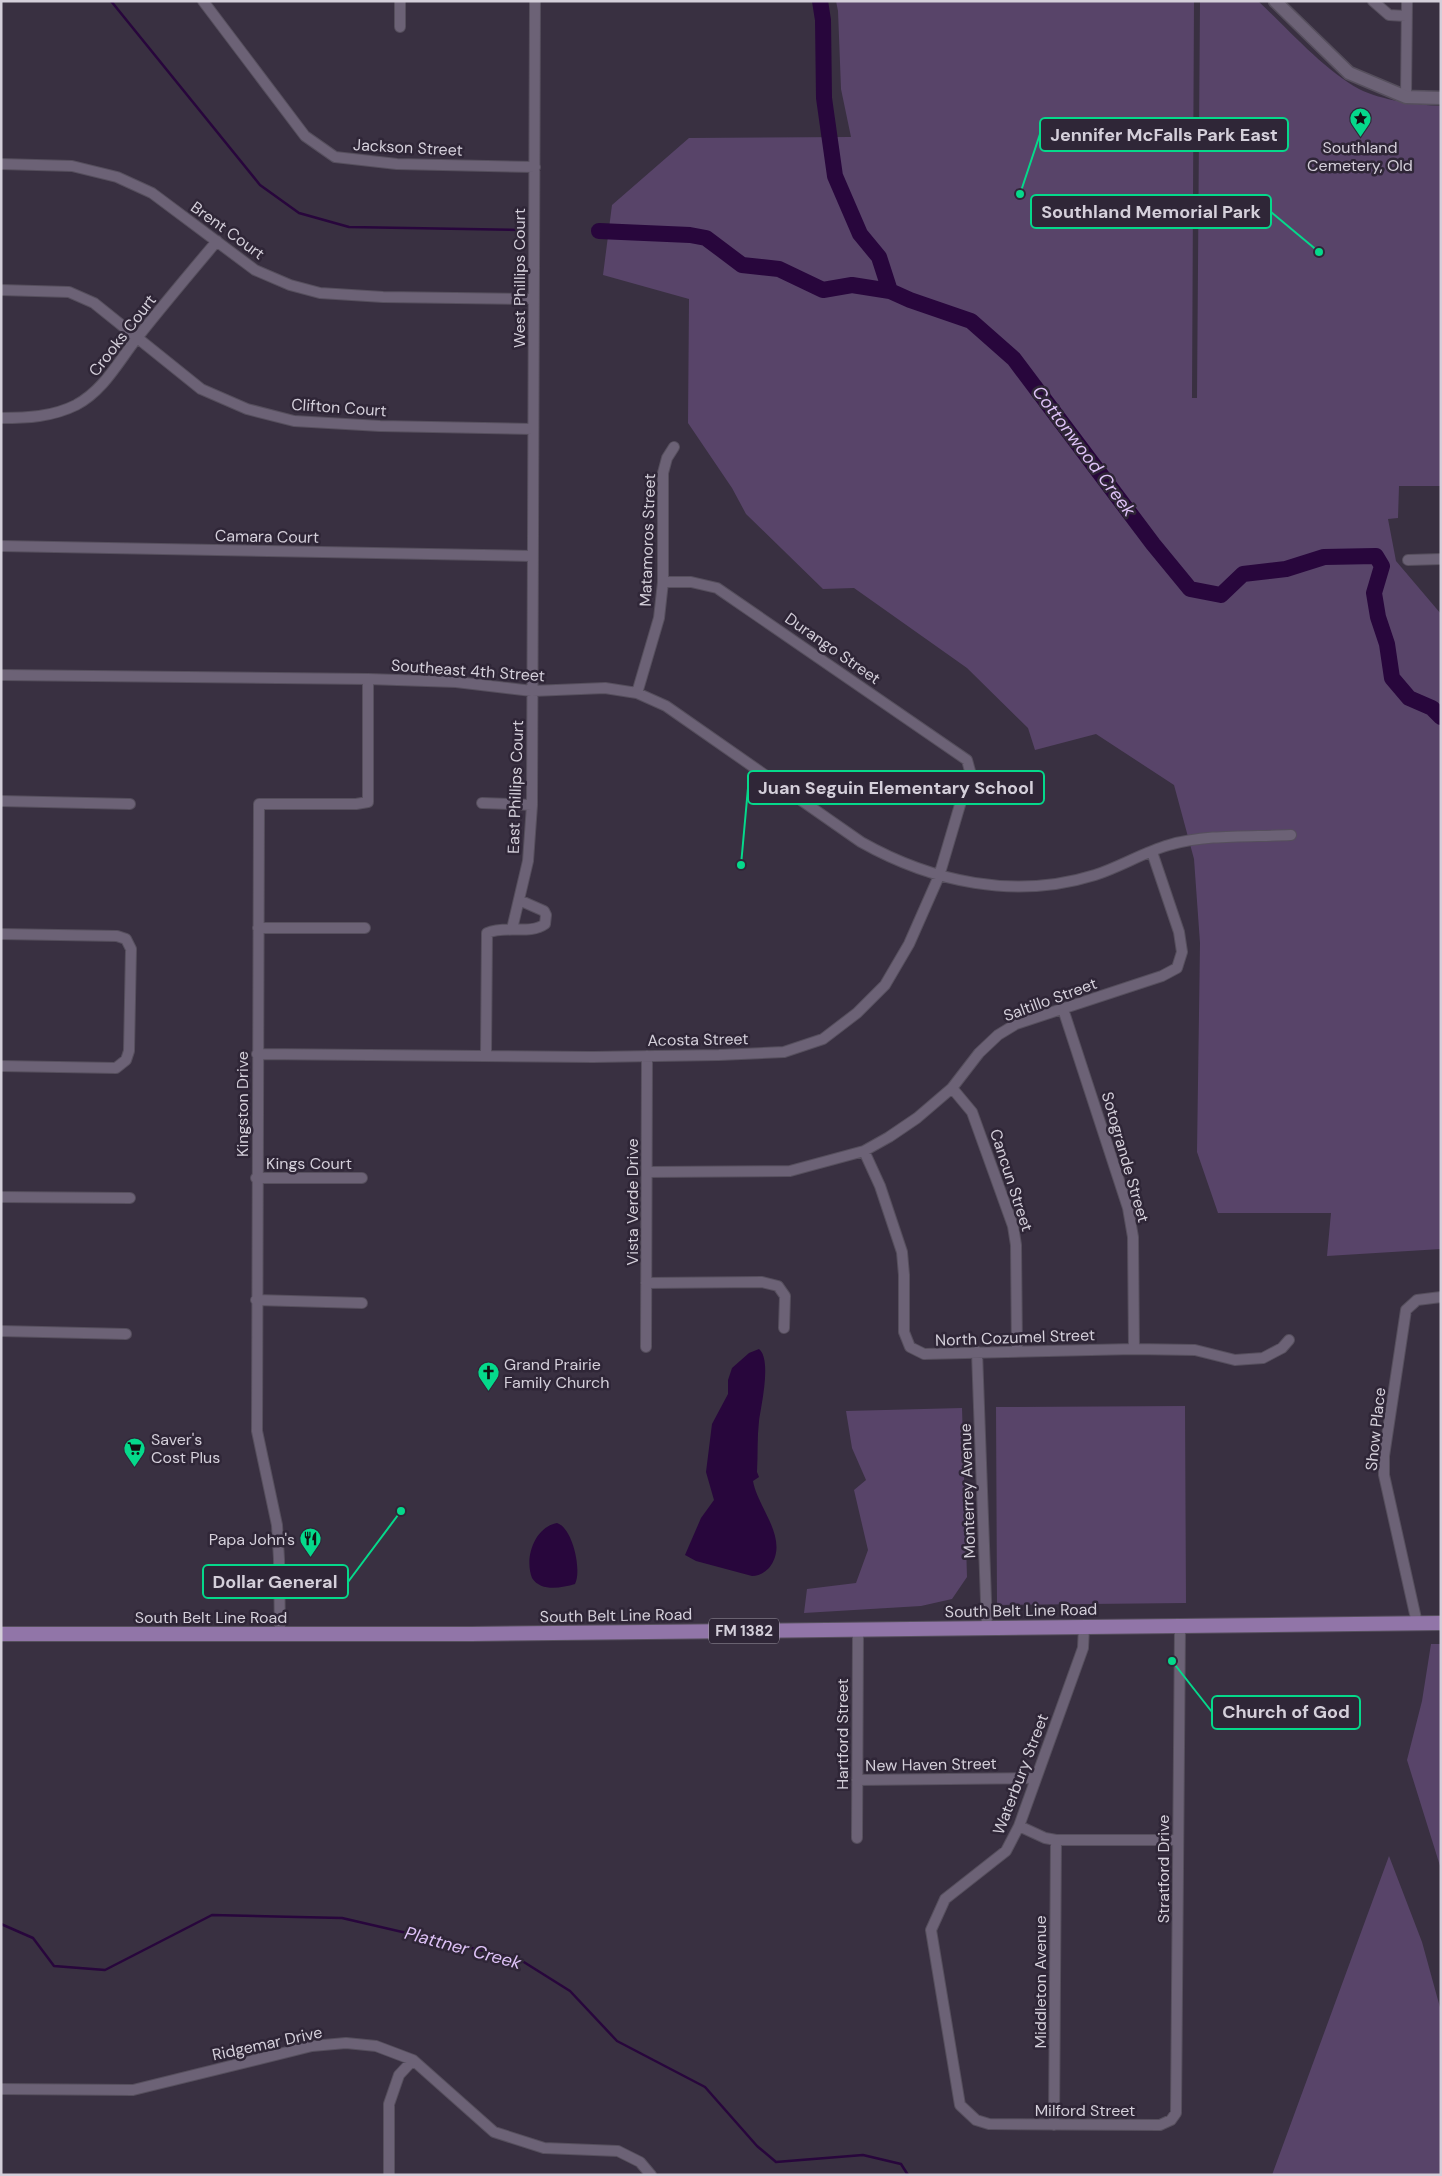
<svg xmlns="http://www.w3.org/2000/svg" width="1442" height="2176" font-family="'DM Sans',sans-serif">
<rect width="100%" height="100%" fill="#393041"/>
<path fill="#584469" d="M836,1h358l-2,397h5l3,-397h58c30,28 66,69 101,88 21,11 58,16 82,17v380h-42l-1,32 -10,1 8,42 45,53v635l-114,7 4,-43h-113l-21,-61 3,-209 -6,-84 -20,-74 -78,-51 -61,16 -7,-22 -61,-60 -113,-80 -31,1 -77,-75 -14,-26 -44,-65 1,-124 -86,-24 9,-70 77,-67 162,-1 -10,-48 -3,-78z
M1185,1406l1,197 -189,2 -1,-198z
M962,1408l5,169 -15,22 -31,7 -117,7 3,-24 49,-6 12,-33 -14,-60 12,-10 -14,-32 -6,-37z
M1431,1644h10v225l-34,-109 15,-59z
M1389,1856l33,86 19,69v164h-169z"/>
<path fill="#28063c" d="M759,1349c13,10 2,57 0,72 -2,17 -1,34 -2,51l2,5 -6,4c5,28 38,59 16,87 -5,5 -10,8 -17,8l-56,-15 -11,-6 16,-37 13,-18 -8,-28 6,-48 16,-30v-14l4,-12 17,-15z
M557,1523c16,5 25,48 18,61 -14,4 -34,8 -43,-6 -8,-21 3,-51 25,-55z"/>
<g fill="none" stroke-linecap="round" stroke-linejoin="round">
<path stroke="#28063c" stroke-width="2.5" d="M111,1l149,184 39,28 50,14 175,3
M1,1924l32,14 21,28 51,4 107,-55 130,3 177,41 51,32 47,50 88,46 52,59 19,16 87,-7 38,9 7,11"/>
<path stroke="#28063c" stroke-width="16" d="M820,1l3,19 1,78 11,78 25,58 19,23 11,34 20,9 61,21 43,38 139,185 37,45 31,6 22,-21 43,-5 38,-12 52,-1 6,10 -8,27 4,24 9,27 5,34 17,20 23,10 9,9
M599,231l91,4 16,3 36,27 37,4 44,21 29,-5 38,6"/>
<defs>
<path id="minor" d="M203,1l102,135 30,21 62,7 138,3
M1373,1l16,14 17,1
M400,27v-26
M1406,97l1,-96
M1,164l71,2 45,11 35,16 103,77 35,15 30,8 63,4 151,2
M1,290l68,2 25,11 107,86 46,20 47,12 86,5 153,3
M1,418c26,0 51,-1 75,-13 28,-15 42,-43 61,-67 26,-33 53,-65 80,-97
M1,546l531,10
M1408,560l33,-1
M1,675l367,4 88,3 76,9 73,-3 32,5 29,13 195,136c71,40 154,58 234,33 25,-8 49,-23 74,-30 38,-11 82,-8 122,-10
M637,693l22,-75 4,-36v-109l4,-15 7,-11
M1,801l129,3
M482,803l50,2
M258,928h107
M512,929l16,-68 4,-56 3,-804
M1,934l116,2 9,3 5,10 -2,102 -3,9 -10,8 -115,-2
M1063,1009l65,199 5,29 1,112
M257,1054l336,3 126,-2 65,-3 39,-13 34,-26 28,-28 24,-41 30,-68 31,-105 -3,-11 -250,-172 -26,-6h-28
M486,1055l1,-122c19,-8 43,2 58,-9l1,-9 -2,-4 -25,-11
M952,1088l20,24 41,114 3,19 1,106
M864,1151l16,35 22,66 2,23v57l6,15 14,7 210,-5 61,1 40,10 28,-2 19,-10 7,-8
M647,1172l143,-1 74,-20 25,-14 28,-19 35,-30 27,-35 19,-18 18,-11 146,-48 15,-8 5,-16 -3,-20 -27,-80
M256,1178h106
M1,1197l129,1
M646,1283l116,-1 16,4 7,10 -1,32
M256,1300l106,3
M1,1331l125,3
M646,1347l1,-291
M977,1352l10,276
M1417,1623l-33,-148v-19l22,-146 11,-10 24,-3
M1084,1627l-1,21 -64,178 -13,25 -61,48 -14,31 29,175 16,15 13,4 171,1 11,-5 5,-7 4,-487
M280,1635l-1,-76 -2,-34 -20,-94 2,-627h97l12,-2v-123
M857,1780l178,-2
M1019,1826l26,12 11,2h122
M857,1838l1,-207
M1,2089l132,1 179,-44 34,-3 30,3 37,14 81,72 50,16 74,3 22,11 11,13
M1054,2125l2,-285
M389,2175v-71l10,-29 14,-15"/>
<path id="tertiary" d="M1275,1l74,72 57,24 35,1"/>
<path id="primary" d="M1,1634h470l970,-11"/>
</defs>
<use href="#minor" stroke="#564f5d" stroke-width="12"/>
<use href="#tertiary" stroke="#564f5d" stroke-width="15"/>
<use href="#primary" stroke="#564f5d" stroke-width="16"/>
<use href="#minor" stroke="#6c6276" stroke-width="10"/>
<use href="#tertiary" stroke="#6c6276" stroke-width="12"/>
<use href="#primary" stroke="#9175a8" stroke-width="14"/>
</g>
<defs>
<symbol id="sight-pin" viewBox="-11 -11 22 30"><path d="M0 17L-7.5 6A9.5 9.5 0 1 1 7.5 6Z" fill="#05d98b" stroke="#2f2637"/><path d="M0-6L1.8-2.2L6-1.7L2.9 1.2L3.7 5.4L0 3.3L-3.7 5.4L-2.9 1.2L-6-1.7L-1.8-2.2Z" fill="#111"/></symbol>
<symbol id="church-pin" viewBox="-11 -11 22 30"><path d="M0 17L-7.5 6A9.5 9.5 0 1 1 7.5 6Z" fill="#05d98b" stroke="#2f2637"/><path d="M-1.2-6h2.4v3.5h3.3v2.4h-3.3V6h-2.4V-.1h-3.3v-2.4h3.3Z" fill="#111"/></symbol>
<symbol id="supermarket-pin" viewBox="-11 -11 22 30"><path d="M0 17L-7.5 6A9.5 9.5 0 1 1 7.5 6Z" fill="#05d98b" stroke="#2f2637"/><path d="M-6-5.5h2.5l.6 2H6L4.5 2H-2.5L-4.4-4H-6ZM-1.5 3.2a1.3 1.3 0 1 0 .1 0ZM3 3.2a1.3 1.3 0 1 0 .1 0Z" fill="#111"/></symbol>
<symbol id="restaurant-pin" viewBox="-11 -11 22 30"><path d="M0 17L-7.5 6A9.5 9.5 0 1 1 7.5 6Z" fill="#05d98b" stroke="#2f2637"/><path d="M-5-6h1v4h1v-4h1v4h1v-4h1v5L-1.5 .5V6h-2V.5L-5-1ZM5-6V6H3V1.5H1.5Q1.5-4 5-6Z" fill="#111"/></symbol>
</defs>
<g fill-rule="evenodd">
<use href="#sight-pin" x="1348" y="106" width="25" height="34"/>
<use href="#church-pin" x="476" y="1360" width="25" height="34"/>
<use href="#supermarket-pin" x="122" y="1436" width="25" height="34"/>
<use href="#restaurant-pin" x="298" y="1526" width="25" height="34"/>
</g>
<g text-anchor="middle" stroke-width="5" stroke-linejoin="round" paint-order="stroke">
<rect fill="#2f2637" stroke="#a29ca9" stroke-width="1" x="709" y="1618.5" width="70" height="25" rx="4"/>
<g font-size="15" font-weight="bold" fill="#d4cfda">
<text x="744" y="1636">FM 1382</text>
</g>
<g font-size="16" fill="#d4cfda" stroke="#2f2637">
<text transform="translate(408 147) rotate(3)" y="6">Jackson Street</text>
<text transform="translate(228 230) rotate(36)" y="6">Brent Court</text>
<text transform="translate(519 278) rotate(-90)" y="6">West Phillips Court</text>
<text transform="translate(122 335) rotate(-52)" y="6">Crooks Court</text>
<text transform="translate(339 407) rotate(4)" y="6">Clifton Court</text>
<text transform="translate(267 536) rotate(1)" y="6">Camara Court</text>
<text transform="translate(647 540) rotate(-88)" y="6">Matamoros Street</text>
<text transform="translate(833 648) rotate(35)" y="6">Durango Street</text>
<text transform="translate(468 670) rotate(4)" y="6">Southeast 4th Street</text>
<text transform="translate(515 787) rotate(-88)" y="6">East Phillips Court</text>
<text transform="translate(1050 999) rotate(-20)" y="6">Saltillo Street</text>
<text transform="translate(698 1039) rotate(-1)" y="6">Acosta Street</text>
<text transform="translate(242 1104) rotate(-90)" y="6">Kingston Drive</text>
<text transform="translate(1126 1157) rotate(74)" y="6">Sotogrande Street</text>
<text x="309" y="1169">Kings Court</text>
<text transform="translate(1012 1180) rotate(72)" y="6">Cancun Street</text>
<text transform="translate(632 1202) rotate(-90)" y="6">Vista Verde Drive</text>
<text transform="translate(1015 1337) rotate(-2)" y="6">North Cozumel Street</text>
<text transform="translate(1375 1429) rotate(-84)" y="6">Show Place</text>
<text transform="translate(967 1491) rotate(-92)" y="6">Monterrey Avenue</text>
<text transform="translate(1021 1610) rotate(-1)" y="6">South Belt Line Road</text>
<text transform="translate(616 1615) rotate(-1)" y="6">South Belt Line Road</text>
<text x="211" y="1623">South Belt Line Road</text>
<text transform="translate(842 1734) rotate(-90)" y="6">Hartford Street</text>
<text transform="translate(931 1764) rotate(-1)" y="6">New Haven Street</text>
<text transform="translate(1020 1774) rotate(-69)" y="6">Waterbury Street</text>
<text transform="translate(1163 1869) rotate(-90)" y="6">Stratford Drive</text>
<text transform="translate(1040 1982) rotate(-90)" y="6">Middleton Avenue</text>
<text transform="translate(267 2043) rotate(-12)" y="6">Ridgemar Drive</text>
<text x="1085" y="2116">Milford Street</text>
</g>
<g font-size="16" fill="#d4cfda" stroke="#2f2637" text-anchor="start">
<text x="1360" y="153" text-anchor="middle">Southland<tspan x="1360" dy="18">Cemetery, Old</tspan></text>
<text x="504" y="1370">Grand Prairie<tspan x="504" dy="18">Family Church</tspan></text>
<text x="151" y="1445">Saver's<tspan x="151" dy="18">Cost Plus</tspan></text>
<text x="295" y="1545" text-anchor="end">Papa John's</text>
</g>
<g font-size="18" font-style="italic" fill="#dec2f7" stroke="#2f2637">
<text transform="translate(1084 451) rotate(53)" y="6">Cottonwood Creek</text>
<text transform="translate(463 1948) rotate(15)" y="6">Plattner Creek</text>
</g>
</g>
<path fill="none" stroke="#05d98b" stroke-width="2" d="M1020 194L1040 134M1319 252L1271 212M741 865L748 788M401 1511L348 1582M1172 1661L1212 1712"/>
<g fill="#05d98b" stroke="#2f2637" stroke-width="2">
<circle cx="1020" cy="194" r="5"/>
<circle cx="1319" cy="252" r="5"/>
<circle cx="741" cy="865" r="5"/>
<circle cx="401" cy="1511" r="5"/>
<circle cx="1172" cy="1661" r="5"/>
</g>
<g fill="#2f2637" stroke="#05d98b" stroke-width="2">
<rect x="1040" y="118" width="248" height="33" rx="5"/>
<rect x="1031" y="195" width="240" height="33" rx="5"/>
<rect x="748" y="771" width="296" height="33" rx="5"/>
<rect x="203" y="1565" width="145" height="33" rx="5"/>
<rect x="1212" y="1696" width="148" height="33" rx="5"/>
</g>
<g font-size="18" text-anchor="middle" font-weight="bold" fill="#d4cfda">
<text x="1164" y="141">Jennifer McFalls Park East</text>
<text x="1151" y="218">Southland Memorial Park</text>
<text x="896" y="794">Juan Seguin Elementary School</text>
<text x="275" y="1588">Dollar General</text>
<text x="1286" y="1718">Church of God</text>
</g>
<rect width="1442" height="2176" fill="none" stroke="#d4cfda" stroke-width="5"/>
</svg>
